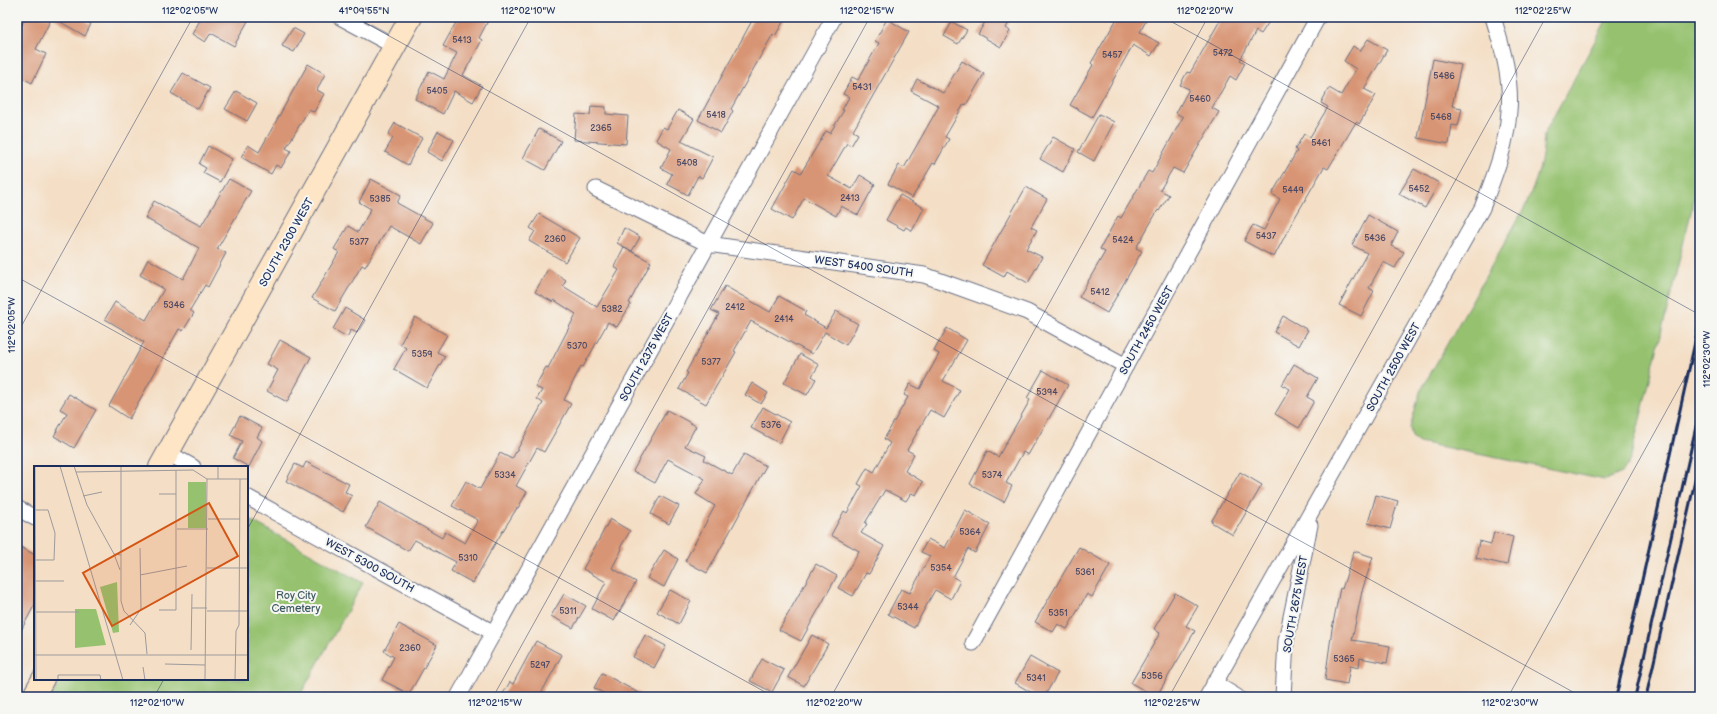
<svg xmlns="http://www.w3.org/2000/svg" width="1717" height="714" font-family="'Balsamiq Sans',sans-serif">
<rect width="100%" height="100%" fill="#f6f6f2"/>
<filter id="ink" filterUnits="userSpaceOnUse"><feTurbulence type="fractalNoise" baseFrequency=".025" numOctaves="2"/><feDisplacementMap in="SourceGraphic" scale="8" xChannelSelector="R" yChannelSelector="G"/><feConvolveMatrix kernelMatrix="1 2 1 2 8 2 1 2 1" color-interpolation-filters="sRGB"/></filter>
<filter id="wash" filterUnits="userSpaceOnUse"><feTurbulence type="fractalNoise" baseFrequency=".012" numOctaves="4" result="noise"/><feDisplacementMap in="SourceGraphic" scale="16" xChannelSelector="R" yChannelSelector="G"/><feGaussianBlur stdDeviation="0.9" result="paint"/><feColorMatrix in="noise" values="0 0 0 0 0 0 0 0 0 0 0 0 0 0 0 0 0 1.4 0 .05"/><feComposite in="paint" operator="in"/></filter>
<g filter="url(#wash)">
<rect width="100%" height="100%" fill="#f4dfc6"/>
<path fill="#96c270" stroke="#587867" d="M1608,17h92v159l-70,284 -8,13 -17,7 -186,-38 -7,-5 -2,-9 10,-36 106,-187c11,-26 17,-42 18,-71z
M247,518l116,65 -64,114h-248l10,-18h186z"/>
<g id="blocks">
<path fill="#d89575" d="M26,17h53l12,7 -6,12 -33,-19 -16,32 10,5 -14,29 -15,-8v-41z
M202,17h39l7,4 -14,25 -23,-13 -6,9 -13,-8z
M459,17h31l-11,21 3,2 -19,35 19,11 -9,16 -19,-11 -11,23 -28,-15 14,-28 15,8 13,-26 -14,-7z
M754,17h32l-11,19 -2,-2 -42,75 2,2 -12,22 -23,-13z
M988,17h24l-6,11 4,3 -9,16 -23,-13z
M1118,17h30l-8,15 19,11 -8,13 -18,-11 -41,72 -22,-12 23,-40 -2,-2z
M1222,17h50l-11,17 -5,-3 -16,29 5,3 -9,17 -6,-4 -18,32 7,4 -36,61 -10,-5 -13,22 9,5 -10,16 -1,-1 -22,38 6,3 -35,62 -28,-16 26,-45 -5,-3 18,-33 3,2 27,-47 4,2 31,-56 -7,-4 13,-24 -9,-4 7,-13 3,1z
M887,19l22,13 -56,99 5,3 -7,12 -4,-3 -19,33 24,13 8,-14 15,9 -17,31 -17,-9 -5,10 -32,-18 -12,22 -20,-11 22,-40 7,4 25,-42 4,2 14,-23h-2l7,-13 -6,-3 9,-17 6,3 21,-37 -4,-2z
M952,22l15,8 -9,14 -14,-8z
M293,28l11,6 -10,18 -12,-6z
M1368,39l19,11 -23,39 12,6 -17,29 -3,-2 -28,47 -4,-2 -34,59 -16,31 -30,-16 9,-16 11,5 16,-31 -8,-5 25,-43 -2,-2 9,-15 6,3 18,-30 -7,-4 8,-15 12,7 15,-26 -12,-8 9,-15 7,5z
M1433,59l28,6 -9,41 10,2 -4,18 -6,-1 -3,19 -31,-6z
M962,61l22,13 -18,31 -2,-1 -19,33 4,2 -14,25 -2,-1 -21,35 -24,-14 11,-19 5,3 35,-62 -28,-15 6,-12 26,14z
M308,64l17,10 -8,16 7,4 -10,18 -5,-3 -23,39 5,3 -10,17 -5,-3 -5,9 -30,-17 7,-12 11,7z
M183,73l27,15 -12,21 -27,-16z
M236,91l21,12 -10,18 -22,-12z
M591,106l15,1v7l22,2 -2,28 -52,-4 2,-26 14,1z
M678,110l16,9 -13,22 32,16 -11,21 -4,-2 -10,19 -21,-11 5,-10 -11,-6 10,-19 -15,-9 7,-13 4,2z
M1099,114l15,8 -20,39 -16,-9z
M395,123l27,15 -14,27 -23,-13 8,-14 -5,-3z
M539,129l22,12 -16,29 -22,-12z
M438,131l16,9 -12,21 -15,-9z
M1053,137l22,12 -12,23 -23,-13z
M208,146l24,13 -12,23 -17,-9 3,-5 -7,-4z
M1414,169l25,14 -14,25 -26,-14z
M229,179l22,12 -34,58 9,4 -18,34 -3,-2 -15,25 4,3 -11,18 -4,-2 -50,90 -20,-13 35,-64 -39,-23 10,-17 31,18 18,-31 -24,-14 8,-16 35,20 16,-31 -54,-30 9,-17 47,25z
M371,179l30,16 -4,8 36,20 -12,21 -32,-18 -24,41 -3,-2 -27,46 -23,-13 27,-46 -5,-3 14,-23 10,6 13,-23 -12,-7z
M1026,187l21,12 -16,28 6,3 -11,19 16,8 -14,26 -21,-12 -3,6 -22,-12z
M900,195l24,13 -12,23 -6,-4 -2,3 -18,-10z
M539,214l41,24 -15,24 -36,-21 6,-10 -5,-3z
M1368,215l30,17 -7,14 13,6 -9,16 -12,-6 -14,26 5,3 -13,25 -22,-11 28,-52 -15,-8z
M624,228l16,9 -8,14 -15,-8z
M624,247l27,15 -22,41 2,1 -14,23 -9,-5 -25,45 -2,-1 -17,34 7,4 -27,48 -7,-4 -21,38 11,6 -9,16h-1l-24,39 -20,36 -22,-12 5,-9 -41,-22 -7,11 -42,-24 14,-25 62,36 3,-6 20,11 13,-23 -26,-14 14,-25 14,8 20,-36 12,6 31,-56 -6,-4 5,-9 -7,-3 11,-20 2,1 28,-54 -22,-14 -1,2 -18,-10 13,-23 18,11 -3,6 34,21 22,-37 -5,-3z
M725,286l45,26 9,-16 27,15 -2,4 22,13 10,-17 22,13 -12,21 -21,-13 -13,22 -61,-33 -17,30 2,1 -30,52 -27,-15 9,-16 -2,-1 33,-58 -8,-4z
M345,308l20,12 -8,13 -6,-3 -4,7 -14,-8z
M1283,316l25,14 -9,16 -25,-14z
M415,317l32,18 -10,17 8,4 -18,32 -33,-19 12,-21 -6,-4z
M947,328l20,12 -24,41 17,9 -16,28 -14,-8 -23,40 7,4 -9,17 18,11 -7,13 -5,-2 -5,8 -21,-11 -20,33 2,1 -6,9 23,13 -15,28 -3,-1 -13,23 -15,-8 21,-37 -28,-16 13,-24 3,2 15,-27 -4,-2 9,-16 7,4 16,-29 -6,-4 24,-42 -4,-2 6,-11 10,5 19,-35 -5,-3z
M280,340l31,17 -24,45 -20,-11 11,-21 -11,-6z
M800,354l19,11 -7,11 4,3 -9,16 -23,-12z
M1294,364l24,14 -11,19 7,4 -15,27 -24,-14 15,-25 -8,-4z
M1043,370l25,15 -40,70 -5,-3 -17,31 6,3 -8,16 -34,-18 17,-33 11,6 32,-57 -3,-2z
M752,383l16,10 -7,11 -16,-9z
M69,394l27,16 -22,38 -20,-12 13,-23 -7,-4z
M763,407l27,15 -11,21 -28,-15z
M667,410l29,16 -11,20 21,10 -2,4 28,15 12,-21 22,12 -59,107 -22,-12 30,-55 -19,-12 9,-15 -37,-20 -13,24 -22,-12z
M240,416l22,12 -5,9 5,4 -13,26 -16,-9 9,-17 -12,-6z
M306,462l43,22 -4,8 7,4 -9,16 -57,-31 9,-17 8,4z
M1240,472l22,13 -29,50 -22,-13z
M1376,495l22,6 -8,28 -22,-6z
M660,496l19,10 -10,18 -18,-10z
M965,510l25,14 -15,29 -7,-4 -15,28 7,4 -9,18 -16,-9 -21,38 -26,-14 13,-25 9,4 20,-37 -9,-4 7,-13 17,9z
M610,519l20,12 -10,17 2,1 -10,19 24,14 -22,39 -22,-12 14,-27 -23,-13z
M1494,532l19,5 -6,28 -31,-7 3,-17 12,3z
M17,545l18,10v49l-18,34z
M1079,547l31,18 -18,32 -5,-3 -20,35 -9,-5 -5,8 -18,-10z
M664,550l14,9 -14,28 -17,-9z
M1354,551l19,6 -11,34 -10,49 38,6 -3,17 -27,-5 -1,10 -9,-2 -3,18 -22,-4 7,-51 8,-41 2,1z
M816,564l21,12 -36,65 -22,-11z
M670,590l21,11 -12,23 -22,-12z
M1175,593l23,13 -12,20 9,5 -39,66 -25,-14 29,-50 -6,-4z
M564,594l22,12 -13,22 -22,-12z
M399,624l38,21 -28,49 -27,-14 12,-23 -10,-6z
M645,635l21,11 -12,22 -21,-11z
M812,635l16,9 -24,42 -16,-9z
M536,641l26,14 -23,42h-38l9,-15 3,2z
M1030,657l28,16 -14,24h-5l-24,-14z
M762,659l22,11 -12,22 -22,-11z
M602,673l44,24h-36l-16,-9z"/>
</g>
</g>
<g filter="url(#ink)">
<use href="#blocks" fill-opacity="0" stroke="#676d82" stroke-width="1"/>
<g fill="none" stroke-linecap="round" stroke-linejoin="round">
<defs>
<path id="street" d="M340,17l54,29
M596,189l112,55 216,31 103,37 99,54
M168,453l25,14
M247,497l247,136
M17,508l18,10
M973,643l345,-626
M1214,683l23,14
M458,697l376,-680
M1207,697l275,-489c12,-31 25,-63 27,-97 3,-32 -7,-64 -16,-94
M1283,697l3,-56 24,-116"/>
<path id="secondary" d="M160,467l251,-450
M33,697l10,-18"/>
</defs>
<use href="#street" stroke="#676d82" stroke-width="17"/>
<use href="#secondary" stroke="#676d82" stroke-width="24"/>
<use href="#street" stroke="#fff" stroke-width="15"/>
<use href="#secondary" stroke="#fde5c5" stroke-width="22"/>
<path stroke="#1b2f5e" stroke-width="3" d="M1616,697l84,-377
M1635,697l65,-288
M1646,697l54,-238"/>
</g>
</g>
<path fill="none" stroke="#1b2f5e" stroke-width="1" stroke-opacity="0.45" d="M355,17l1227,680M1163,17l537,298M17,277l757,420M17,334l176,-317M247,530l284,-513M154,697l10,-18M493,697l377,-680M831,697l377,-680M1169,697l377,-680M1508,697l192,-347"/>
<g text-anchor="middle" stroke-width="4" stroke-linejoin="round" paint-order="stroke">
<g font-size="9" fill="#4a4864">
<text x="462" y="43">5413</text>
<text x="1223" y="56">5472</text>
<text x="1112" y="58">5457</text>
<text x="1444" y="79">5486</text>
<text x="862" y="90">5431</text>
<text x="437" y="94">5405</text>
<text x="1200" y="102">5460</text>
<text x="716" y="118">5418</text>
<text x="1441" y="120">5468</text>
<text x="601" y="131">2365</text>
<text x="1321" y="146">5461</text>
<text x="687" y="166">5408</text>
<text x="1419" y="192">5452</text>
<text x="1293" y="193">5449</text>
<text x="850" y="201">2413</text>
<text x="380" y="202">5385</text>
<text x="1266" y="239">5437</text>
<text x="1375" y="241">5436</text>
<text x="555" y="242">2360</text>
<text x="1123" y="243">5424</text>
<text x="359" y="245">5377</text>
<text x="1100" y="295">5412</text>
<text x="174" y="308">5346</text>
<text x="735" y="310">2412</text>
<text x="612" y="312">5382</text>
<text x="784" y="322">2414</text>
<text x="577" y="349">5370</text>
<text x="422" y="357">5359</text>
<text x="711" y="365">5377</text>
<text x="1047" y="395">5394</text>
<text x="771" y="428">5376</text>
<text x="505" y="478">5334</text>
<text x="992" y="478">5374</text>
<text x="970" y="535">5364</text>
<text x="468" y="561">5310</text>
<text x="941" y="571">5354</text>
<text x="1085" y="575">5361</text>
<text x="908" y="610">5344</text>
<text x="568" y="614">5311</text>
<text x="1058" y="616">5351</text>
<text x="410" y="651">2360</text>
<text x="1344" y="662">5365</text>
<text x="540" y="668">5297</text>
<text x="1152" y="679">5356</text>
<text x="1036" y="681">5341</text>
</g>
<g font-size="11" fill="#1b2f5e" stroke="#f6f6f2">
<text transform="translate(286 242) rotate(-61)" y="4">SOUTH 2300 WEST</text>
<text transform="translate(864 266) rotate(8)" y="4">WEST 5400 SOUTH</text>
<text transform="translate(1146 330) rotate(-61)" y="4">SOUTH 2450 WEST</text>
<text transform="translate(646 357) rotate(-61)" y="4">SOUTH 2375 WEST</text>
<text transform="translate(1393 367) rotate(-61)" y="4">SOUTH 2500 WEST</text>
<text transform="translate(370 565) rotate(29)" y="4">WEST 5300 SOUTH</text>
<text transform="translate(1295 604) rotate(-80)" y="4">SOUTH 2675 WEST</text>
</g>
<g font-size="11" fill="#405b63" stroke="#f6f6f2">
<text x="296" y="599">Roy City<tspan x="296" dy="13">Cemetery</tspan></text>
</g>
</g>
<g transform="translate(34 466)">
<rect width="214" height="214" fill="#f4dfc6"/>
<path d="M154,16h18v46h-18zM83,116l2,50 -6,1 -13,-46zM41,143h21l10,36 -31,3z" fill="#96c270"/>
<path fill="none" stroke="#9d999c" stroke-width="1" d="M1,0l1,214M26,0l63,214M40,0l13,39 27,49 7,1M87,0v135l3,10 21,22 2,21M184,0v13M42,6l117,-2 14,9M173,13h41M125,28h17M49,30l19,-4M1,44h13l7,23 -1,27h-19M174,53h32M143,63h31M80,88l6,16M173,102h41M106,109l47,-9M1,115h29M158,142h15M125,144h17v-140M173,145h41M2,146h43M96,159l11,-16 -1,-61M157,184l1,-56M0,189h214M131,198l40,1M109,201l2,13M24,214v-5h42l1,5M171,214l2,-201M201,214l1,-49 3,-6 1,-146"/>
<path fill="#d45514" fill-opacity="0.15" stroke="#d45514" stroke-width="2" d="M175,37l29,53 -126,70 -29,-53z"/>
<rect width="214" height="214" fill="none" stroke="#1b2f5e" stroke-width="2"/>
</g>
<rect width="1717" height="714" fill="none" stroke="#f6f6f2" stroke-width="44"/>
<rect x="22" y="22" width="1673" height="670" fill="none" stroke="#1b2f5e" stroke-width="1.5"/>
<g font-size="10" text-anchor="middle" fill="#1b2f5e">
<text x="190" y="14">112°02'05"W</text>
<text x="364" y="14">41°09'55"N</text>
<text x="528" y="14">112°02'10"W</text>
<text x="867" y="14">112°02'15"W</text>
<text x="1205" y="14">112°02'20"W</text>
<text x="1543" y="14">112°02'25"W</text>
<text transform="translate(11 325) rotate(-90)" y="4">112°02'05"W</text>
<text transform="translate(1706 359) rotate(-90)" y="4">112°02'30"W</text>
<text x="157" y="706">112°02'10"W</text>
<text x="495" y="706">112°02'15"W</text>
<text x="834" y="706">112°02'20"W</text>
<text x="1172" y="706">112°02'25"W</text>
<text x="1510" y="706">112°02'30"W</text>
</g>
</svg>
